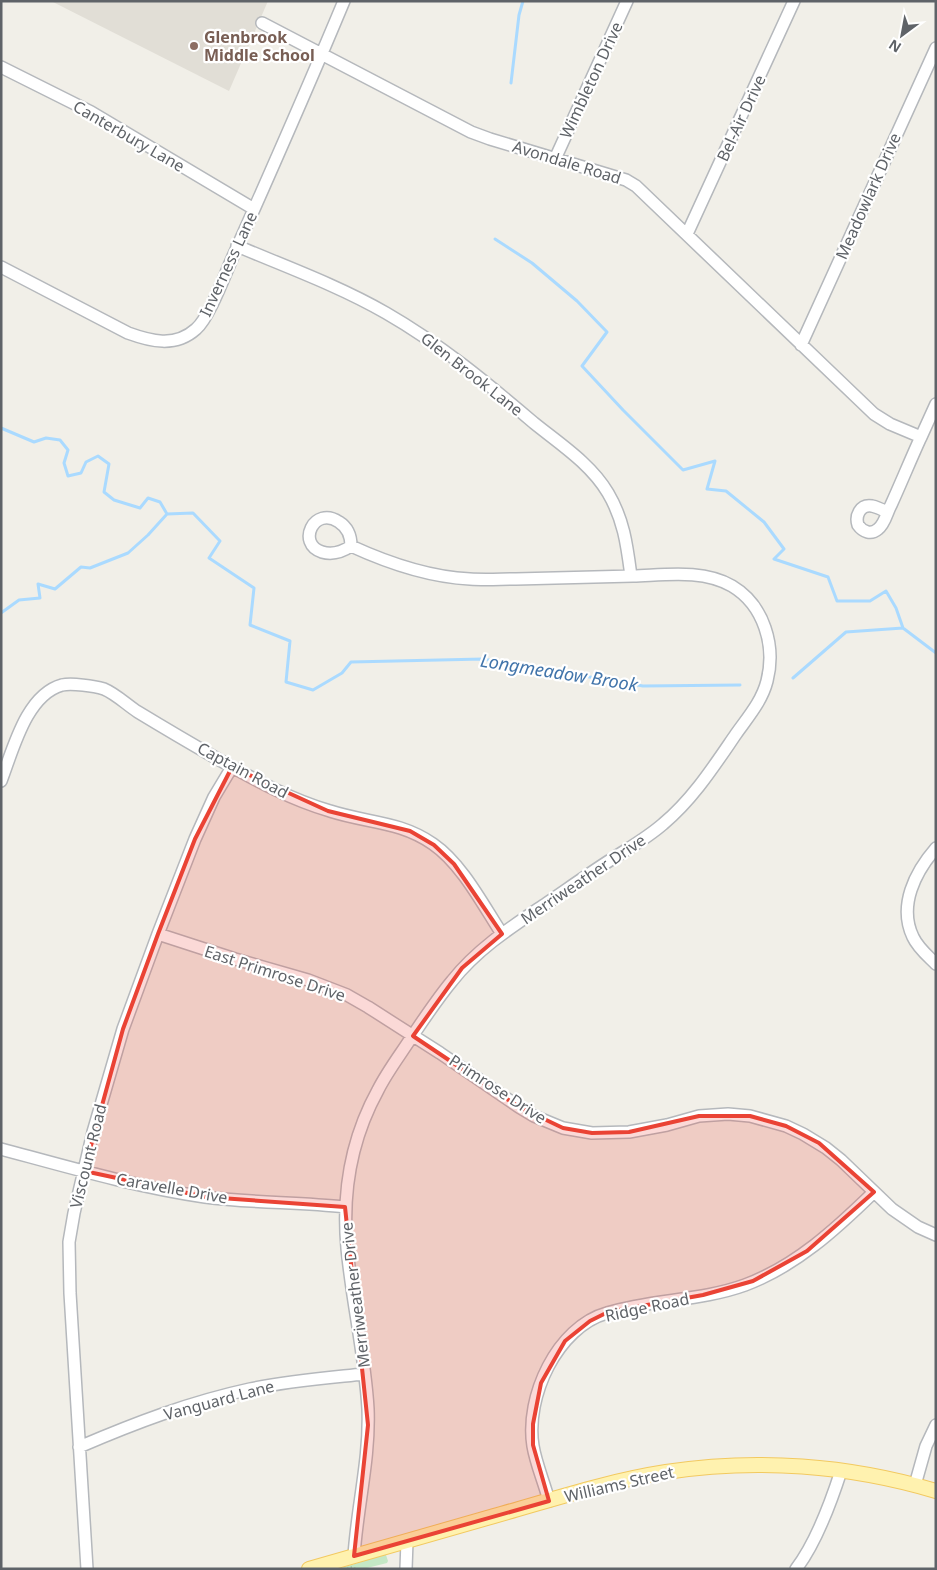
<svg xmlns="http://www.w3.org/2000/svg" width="937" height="1570" font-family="'Noto Sans',sans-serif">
<defs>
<pattern id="grass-tufts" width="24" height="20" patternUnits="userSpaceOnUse" patternTransform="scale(1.25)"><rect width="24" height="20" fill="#c5e8c5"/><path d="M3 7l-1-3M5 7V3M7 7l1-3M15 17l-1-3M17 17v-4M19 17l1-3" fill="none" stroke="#a3c0a4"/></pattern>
</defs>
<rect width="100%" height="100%" fill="#f1efe8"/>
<path fill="#e1ded6" d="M51,1h217l-39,90z"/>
<path fill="url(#grass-tufts)" d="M384,1555h2l2,6 -1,2 -24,6h-25z"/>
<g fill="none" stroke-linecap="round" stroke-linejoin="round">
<path stroke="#aadaff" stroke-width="3" d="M511,83l8,-68 4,-14
M495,239l37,24 45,38 30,31 -25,34 41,44 60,60 32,-9 -8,28 19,2 38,31 20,27 -10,10 54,18 9,24h33l16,-10 10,17 7,20
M1,428l33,14 12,-4 14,2 8,10 -4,13 4,13 13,-3 5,-11 12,-6 11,8 -5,28 10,8 26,8 8,-10 12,4 7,12 26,-1 27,28 -11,17 45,30 -4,37 40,16 -4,41 27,8 29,-17 9,-11 132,-3 160,27 97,-1
M1,613l18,-13 21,-2 -2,-14 17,5 26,-22 9,1 38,-15 20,-18 19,-21
M793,678l53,-46 57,-4 33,25"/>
<defs>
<path id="minor" d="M262,23l209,109 19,7 136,41 10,6 238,228 16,10 31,13
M1,67l90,45 163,97
M555,159l72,-158
M687,234l107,-233
M237,246c50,21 102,40 149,67 54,31 101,70 148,110 26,21 57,41 74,70 16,27 19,53 23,83
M1,267l127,66c22,8 47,15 68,-4 14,-12 30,-58 39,-77 37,-83 74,-167 109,-251
M801,345l135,-297
M887,512c-4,-2 -10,-5 -15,-6 -12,-2 -17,10 -14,19 5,7 13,10 20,4 7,-5 9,-17 13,-24 10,-22 19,-44 29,-66l1,-2 15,-33
M351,546c0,-10 -4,-19 -12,-24 -25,-17 -43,22 -17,30 10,3 20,0 29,-6 37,17 77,31 119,33 15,1 31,0 46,0 39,-1 78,-2 117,-3 32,-1 70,-7 99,10 32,19 44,60 35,95 -5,20 -19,36 -31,53 -22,32 -43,65 -73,90 -16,14 -34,24 -51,35 -22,14 -43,29 -65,44 -34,23 -69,45 -95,78 -15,18 -28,38 -41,57 -11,17 -24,34 -33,52 -27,49 -36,103 -31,158 5,54 18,107 21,161 2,50 -11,98 -14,147
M1,781c12,-31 25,-86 61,-96 10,-2 32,1 42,4 12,5 23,16 34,23 28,17 57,34 85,50 34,19 69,38 107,49 37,12 70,10 103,33 29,20 50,61 69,90
M936,848c-21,24 -38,58 -23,89 5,11 15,19 23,27
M158,934l77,25 73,21 39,15 21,12 72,46 79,54 15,9 29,12 29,5 37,-1 38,-7 32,-9 29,-2 22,2 36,10 17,8 23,14 15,12 51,49 26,18 18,8
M1,1149c67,18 135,38 204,48 46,6 94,5 140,10
M79,1447c56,-24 111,-45 171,-58 37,-8 76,-11 114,-15
M915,1485l11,-39 10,-21
M549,1501c-5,-19 -13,-37 -16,-55 -8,-49 24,-119 74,-133 45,-14 94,-12 138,-28 51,-19 91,-56 129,-93
M87,1569l-17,-276 -1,-51 5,-29 19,-81 30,-103 35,-95 37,-95 19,-42 18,-30
M406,1569l1,-28
M796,1569c20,-26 35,-67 45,-98"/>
<path id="major" d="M309,1569c62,-18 124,-35 185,-53 57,-16 114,-35 172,-44 90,-14 183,-7 270,19"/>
</defs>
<use href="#minor" stroke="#b5b8bc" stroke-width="14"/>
<use href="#major" stroke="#f2c960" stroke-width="16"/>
<use href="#minor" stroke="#fff" stroke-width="11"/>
<use href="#major" stroke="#fff2af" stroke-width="14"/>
</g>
<path fill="#ea4335" fill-opacity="0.2" stroke="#ea4335" stroke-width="4" stroke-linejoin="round" d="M232,767l96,44 82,20 24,14 20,19 48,70 -40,34 -49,68 106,71 44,21 29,5 37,-1 70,-16h51l36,10 33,17 55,49 -67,59 -54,30 -50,14 -95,17 -18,9 -25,20 -24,42 -8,41v21l16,56 -195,55 14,-131 -23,-218 -139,-10 -122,-26 39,-142 35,-95 37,-95z"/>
<circle fill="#8d6e63" stroke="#fff" stroke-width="2" cx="194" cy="46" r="5"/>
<g text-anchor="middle" stroke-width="4.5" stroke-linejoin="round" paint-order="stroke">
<g font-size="16" font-weight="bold" fill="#785e54" stroke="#fff" text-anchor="start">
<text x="204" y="43">Glenbrook<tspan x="204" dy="18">Middle School</tspan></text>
</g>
<g font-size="16" fill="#5f6368" stroke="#fff">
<text transform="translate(591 80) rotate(-65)" y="6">Wimbleton Drive</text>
<text transform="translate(741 118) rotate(-65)" y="6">Bel-Air Drive</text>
<text transform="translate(129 136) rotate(30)" y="6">Canterbury Lane</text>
<text transform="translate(567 162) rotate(17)" y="6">Avondale Road</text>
<text transform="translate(868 196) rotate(-66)" y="6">Meadowlark Drive</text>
<text transform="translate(228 264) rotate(-65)" y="6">Inverness Lane</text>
<text transform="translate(472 374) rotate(38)" y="6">Glen Brook Lane</text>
<text transform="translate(243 770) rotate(28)" y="6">Captain Road</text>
<text transform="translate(583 879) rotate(-34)" y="6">Merriweather Drive</text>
<text transform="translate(275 973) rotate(18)" y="6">East Primrose Drive</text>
<text transform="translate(498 1089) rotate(33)" y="6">Primrose Drive</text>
<text transform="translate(88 1156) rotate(-76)" y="6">Viscount Road</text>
<text transform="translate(172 1188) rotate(10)" y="6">Caravelle Drive</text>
<text transform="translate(355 1295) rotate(-97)" y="6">Merriweather Drive</text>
<text transform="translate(647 1307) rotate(-12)" y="6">Ridge Road</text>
<text transform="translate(219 1400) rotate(-15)" y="6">Vanguard Lane</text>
<text transform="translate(619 1484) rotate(-13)" y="6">Williams Street</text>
</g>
<g font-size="18" font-style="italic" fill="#4174aa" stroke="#fff">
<text transform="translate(559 673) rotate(9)" y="6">Longmeadow Brook</text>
</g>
</g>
<rect width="937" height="1570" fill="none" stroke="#5f6368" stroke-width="5"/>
<g transform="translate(902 35) rotate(212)" stroke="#ffffff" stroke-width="4" paint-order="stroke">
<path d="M0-4L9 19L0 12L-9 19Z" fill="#5f6368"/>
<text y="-8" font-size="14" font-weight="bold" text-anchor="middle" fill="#5f6368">N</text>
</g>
</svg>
